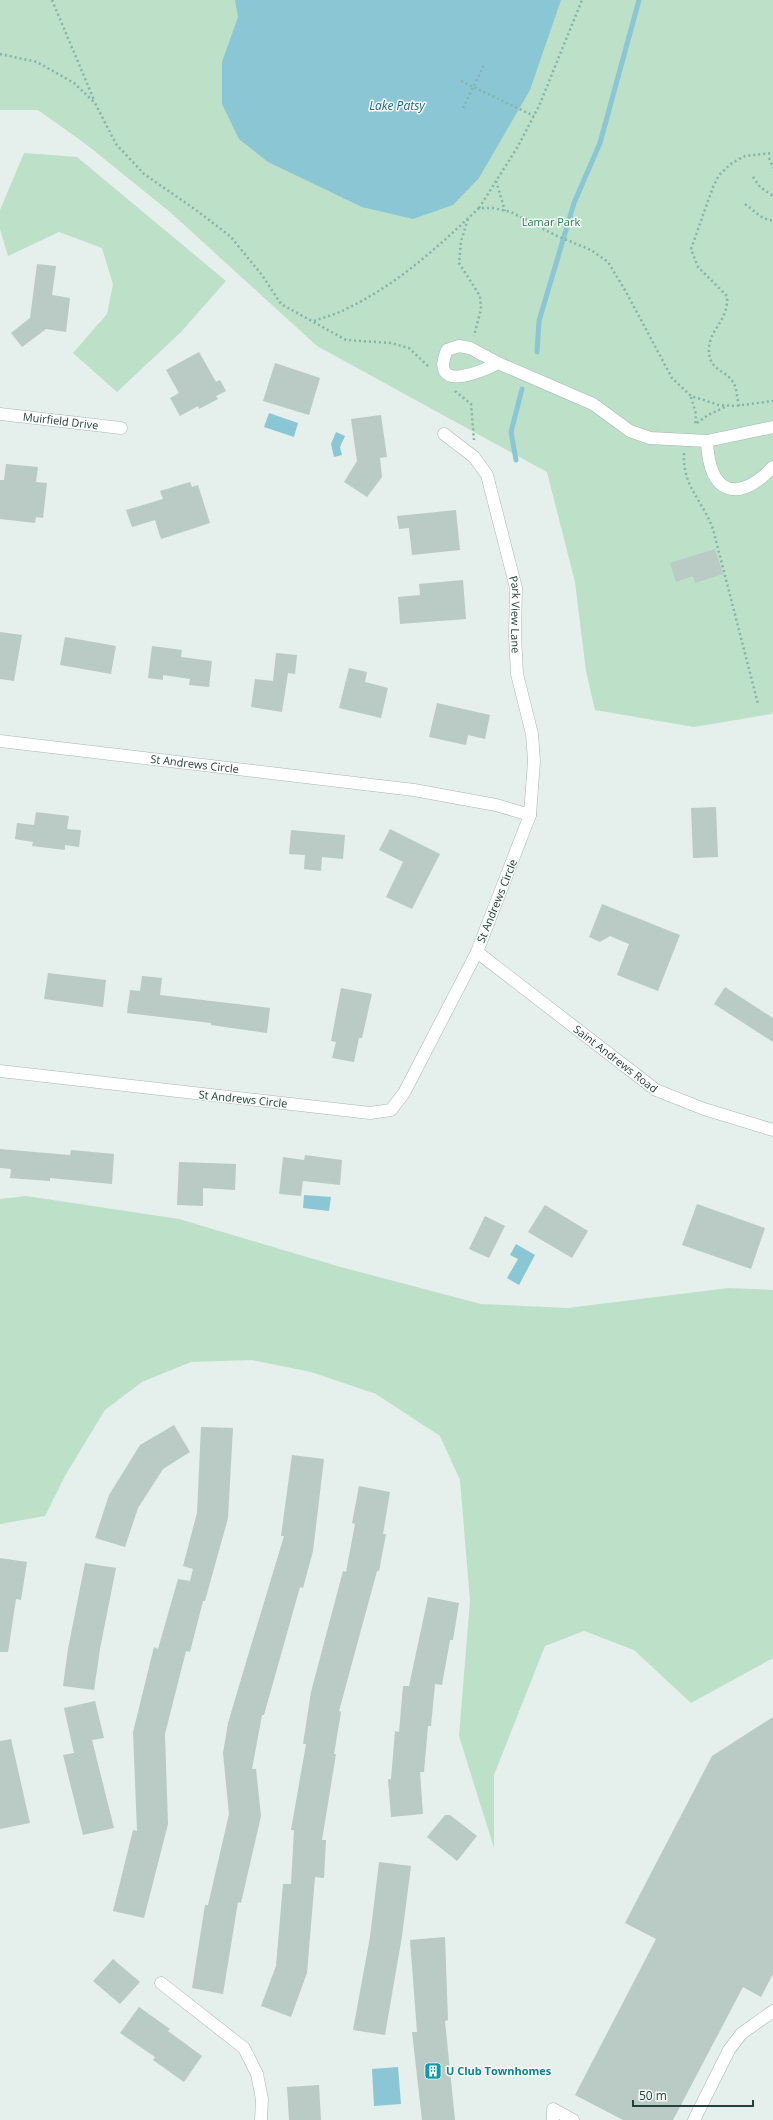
<svg xmlns="http://www.w3.org/2000/svg" width="773" height="2120" font-family="'Open Sans',sans-serif">
<rect width="100%" height="100%" fill="#e5efeb"/>
<path fill="#bde0c8" d="M0,0h773v712l-2,2 -77,13 -99,-17 -9,-39 -11,-89 -28,-110 -230,-126 -147,-134 -83,-67 -49,-35h-38z
M24,153l53,4 149,124 -45,51 -64,60 -44,-39 34,-39 6,-30 -11,-36 -43,-16 -51,24 -8,-27v-19z
M26,1196l153,23 158,47 144,38 86,4 162,-20 44,2v368l-82,45 -57,-53 -50,-19 -39,15 -51,129v73l-35,-112 11,-135 -10,-121 -20,-44 -64,-42 -65,-22 -60,-12 -60,2 -49,20 -37,28 -39,64 -21,42 -45,8v-325z"/>
<path fill="#8bc6d5" d="M235,0h326l-31,90 -51,88 -26,27 -40,14 -51,-12 -94,-45 -29,-23 -17,-35v-42l16,-45z
M269,413l29,10 -4,14 -30,-10z
M336,432l9,4 -5,11 2,8 -8,2 -3,-13z
M304,1195l27,2 -2,14 -26,-3z
M516,1244l19,11 -16,30 -12,-7 11,-19 -8,-4z
M398,2067l3,37 -27,2 -2,-37z"/>
<g fill="none" stroke-linecap="round" stroke-linejoin="round">
<path stroke="#8bc6d5" stroke-width="5" d="M537,352l2,-31 35,-118 26,-60 39,-143
M516,460l-5,-28 11,-43"/>
</g>
<path fill="#bacac4" d="M37,264l19,2 -4,29 18,3 -4,34 -20,-3 -24,18 -11,-14 19,-15z
M199,352l17,30 4,-2 6,11 -10,5 2,3 -19,10 -1,-3 -18,10 -10,-18 9,-5 -13,-23z
M275,363l45,15 -11,37 -46,-14z
M381,415l6,42 -7,1 2,19 -15,20 -23,-15 13,-21 -6,-42z
M6,464l32,3 -2,15 11,1 -4,35 -7,-1 -1,6 -35,-4v-39h4z
M190,482l2,5 6,-2 12,38 -49,16 -6,-19 -23,7 -6,-17 37,-11 -3,-8z
M456,510l4,40 -48,5 -3,-27 -10,1 -2,-13z
M715,549l8,25 -28,9 -2,-7 -17,6 -6,-19z
M463,580l3,39 -66,5 -2,-27 22,-2 -1,-11z
M0,632l22,3 -8,46 -14,-2z
M65,637l51,9 -5,28 -51,-9z
M152,646l30,4 -1,7 31,4 -3,26 -20,-2 1,-6 -27,-4v5l-15,-2z
M276,653l21,2 -2,19 -7,-1 -6,39 -31,-5 4,-28 18,2z
M349,668l18,4 -2,10 23,6 -7,30 -42,-10z
M437,703l53,12 -5,24 -17,-4 -2,10 -37,-8z
M716,807l2,50 -25,1 -2,-50z
M36,812l33,4 -2,13 14,1 -2,17 -14,-2v5l-33,-4 1,-4 -18,-3 2,-16 17,2z
M390,829l50,25 -28,55 -26,-12 17,-35 -24,-12z
M291,830l54,5 -2,24 -21,-2 -1,14 -17,-2 1,-14 -16,-1z
M602,904l78,31 -22,56 -41,-16 12,-31 -19,-8 -10,6 -11,-5z
M48,973l58,7 -3,27 -59,-8z
M142,976l20,2 -2,17 110,13 -3,25 -56,-8v-2l-84,-10 3,-23 10,1z
M725,987l48,31v24l-59,-38z
M341,988l31,6 -10,44h-3l-5,24 -22,-4 4,-16 -5,-1z
M0,1149l70,6 1,-5 43,4 -2,30 -62,-6v3l-40,-3 1,-9 -11,-1z
M305,1155l37,5 -2,25 -37,-4 -2,15 -22,-2 4,-37 21,3z
M179,1162l57,2 -1,26 -32,-2v18l-26,-1z
M697,1204l68,24 -14,41 -69,-24z
M545,1205l43,26 -16,27 -44,-26z
M485,1216l20,10 -16,32 -20,-9z
M174,1425l16,27 -27,17 -25,39 -13,39 -30,-9 14,-43 31,-50z
M201,1427l32,1 -5,90 -23,83h-2l-13,51 -4,-1 -21,83 3,90 -24,94 -31,-7 20,-81 4,1 -4,-99 21,-85 4,2 20,-70 12,2 3,-12 -10,-3 14,-53z
M292,1455l32,4 -11,92 -10,37 -3,-1 -36,128h-2l-10,54h4l5,47 -20,87 -3,-1 -15,92 -31,-6 13,-83h3l21,-91 -6,-61 5,-30 19,-64 37,-123h-3z
M359,1486l31,6 -7,42h3l-7,37h-2l-38,140 2,1 -7,42h2l-14,86h4l-2,38 -9,-1 -8,96 -16,44 -30,-11 15,-40 7,-82h8l3,-54h-3l15,-86h-3l8,-52 32,-121 3,1 9,-48 -3,-1z
M0,1558l27,4 -6,38 -5,-1 -8,53h-8z
M85,1563l31,5 -16,81 -6,41 -31,-4 5,-37z
M428,1597l31,6 -6,37h-3l-8,45 -7,-1 -4,42h-3l-4,46h-4l3,42 -32,3 -3,-38h3l4,-48 4,1 4,-46h6z
M95,1701l9,37 -12,2 22,88 -31,7 -20,-80 11,-2 -10,-45z
M773,1717v257l-12,23 -18,-10 -70,133h-50l-48,-25 81,-156 -31,-16 87,-167z
M11,1739l19,84 -30,6v-88z
M445,1815h5l27,21 -20,25 -30,-24z
M379,1862l32,4 -9,70 -17,99 -32,-5 17,-93z
M445,1937l3,83 -3,1 10,99h-33l-10,-88h5l-7,-92z
M113,1959l27,23 -20,22 -27,-23z
M139,2007l31,22 -2,2 34,25 -18,26 -31,-22 2,-3 -35,-24z
M319,2085l2,35h-32l-2,-33z"/>
<g fill="none" stroke-linecap="round" stroke-linejoin="round">
<defs>
<g id="minor">
<path d="M498,363c-18,10 -69,30 -51,-13l12,-4 11,2 28,15 95,41 37,27 20,7 57,3 66,-14"/>
<path id="s1" d="M0,414l121,14"/>
<path id="s2" d="M444,434l30,23 13,18 29,113 -1,48 2,38 15,60 2,27 -4,54"/>
<path d="M707,441c2,52 29,64 66,26"/>
<path id="s3" d="M0,741l414,49 82,15 34,10 -53,137 -73,141 -13,17 -21,3 -370,-42"/>
<path id="s4" d="M477,952l179,138 48,19 69,21"/>
<path d="M161,1983l83,65 13,26 5,25 -1,21"/>
<path d="M553,2120v-11l20,11"/>
<path d="M694,2120l35,-70 12,-16 32,-23"/>
</g>
</defs>
<use href="#minor" stroke="#a7b7b3" stroke-width="13"/>
<path stroke="#84b3a7" stroke-width="2.5" stroke-dasharray="2 3" stroke-linecap="butt" d="M52,0l42,100
M0,54l37,8 37,21 21,20 21,41 28,30 52,36 34,26 32,39 19,29 65,36 45,3 18,5 21,20
M461,81l73,35
M463,108l21,-43
M769,158l4,10
M753,177l7,10 13,9
M496,181l9,30
M745,204l18,14 10,3
M479,208l38,-60 22,-42 43,-106
M468,219l-7,22 -2,22 21,33 1,13 -7,27
M314,321c11,-4 23,-7 34,-13 50,-24 91,-62 131,-100h14l18,4 46,24 34,14 17,12 17,28 47,88 19,18 28,9 16,1 38,-5
M455,391l16,13 3,36
M691,397l5,17 -1,12
M739,406c-2,-7 -2,-18 -6,-24 -8,-13 -25,-11 -24,-34 1,-19 20,-28 18,-52l-29,-29 -7,-18 22,-62 6,-12 13,-12 13,-7 28,-3
M697,423l11,-8 19,-9
M684,453c-2,33 19,48 29,76l45,175"/>
<use href="#minor" stroke="#fff" stroke-width="12"/>
</g>
<defs>
<symbol id="building-square" viewBox="-11 -11 22 22"><rect x="-9" y="-9" width="18" height="18" rx="4" fill="#0f9aa8" stroke="#f6fbf8"/><path d="M-4-6H4V6H1V3H-1V6H-4ZM-2.5-4.3h1.7v1.8h-1.7ZM.8-4.3h1.7v1.8H.8ZM-2.5-1h1.7V.8h-1.7ZM.8-1h1.7V.8H.8Z" fill="#fff"/></symbol>
</defs>
<g fill-rule="evenodd">
<use href="#building-square" x="423" y="2061" width="20" height="20"/>
</g>
<g text-anchor="middle" stroke-width="3" stroke-linejoin="round" paint-order="stroke">
<g font-size="11" fill="#2b7a4e" stroke="#f6fbf8">
<text x="551" y="226">Lamar Park</text>
</g>
<g font-size="11" fill="#23413b" stroke="#f6fbf8">
<text dy="4" stroke="none"><textPath href="#s1" startOffset="61">Muirfield Drive</textPath></text>
<text dy="4" stroke="none"><textPath href="#s2" startOffset="203">Park View Lane</textPath></text>
<text dy="4" stroke="none"><textPath href="#s3" startOffset="196">St Andrews Circle</textPath></text>
<text transform="translate(497 901) rotate(-68)" y="4">St Andrews Circle</text>
<text dy="4" stroke="none"><textPath href="#s4" startOffset="175">Saint Andrews Road</textPath></text>
<text transform="translate(243 1099) rotate(6)" y="4">St Andrews Circle</text>
</g>
<g font-size="11" font-weight="bold" fill="#0d838f" stroke="#f6fbf8" text-anchor="start">
<text x="446" y="2075">U Club Townhomes</text>
</g>
<g font-size="12" font-style="italic" fill="#1a6a81" stroke="#f6fbf8">
<text x="397" y="110">Lake Patsy</text>
</g>
</g>
<path d="M633 2100v6h120v-6" fill="none" stroke="#23413b" stroke-width="2"/>
<text x="639" y="2100" font-size="12" fill="#23413b" stroke="#f6fbf8" stroke-width="3" paint-order="stroke">50 m</text>
</svg>
